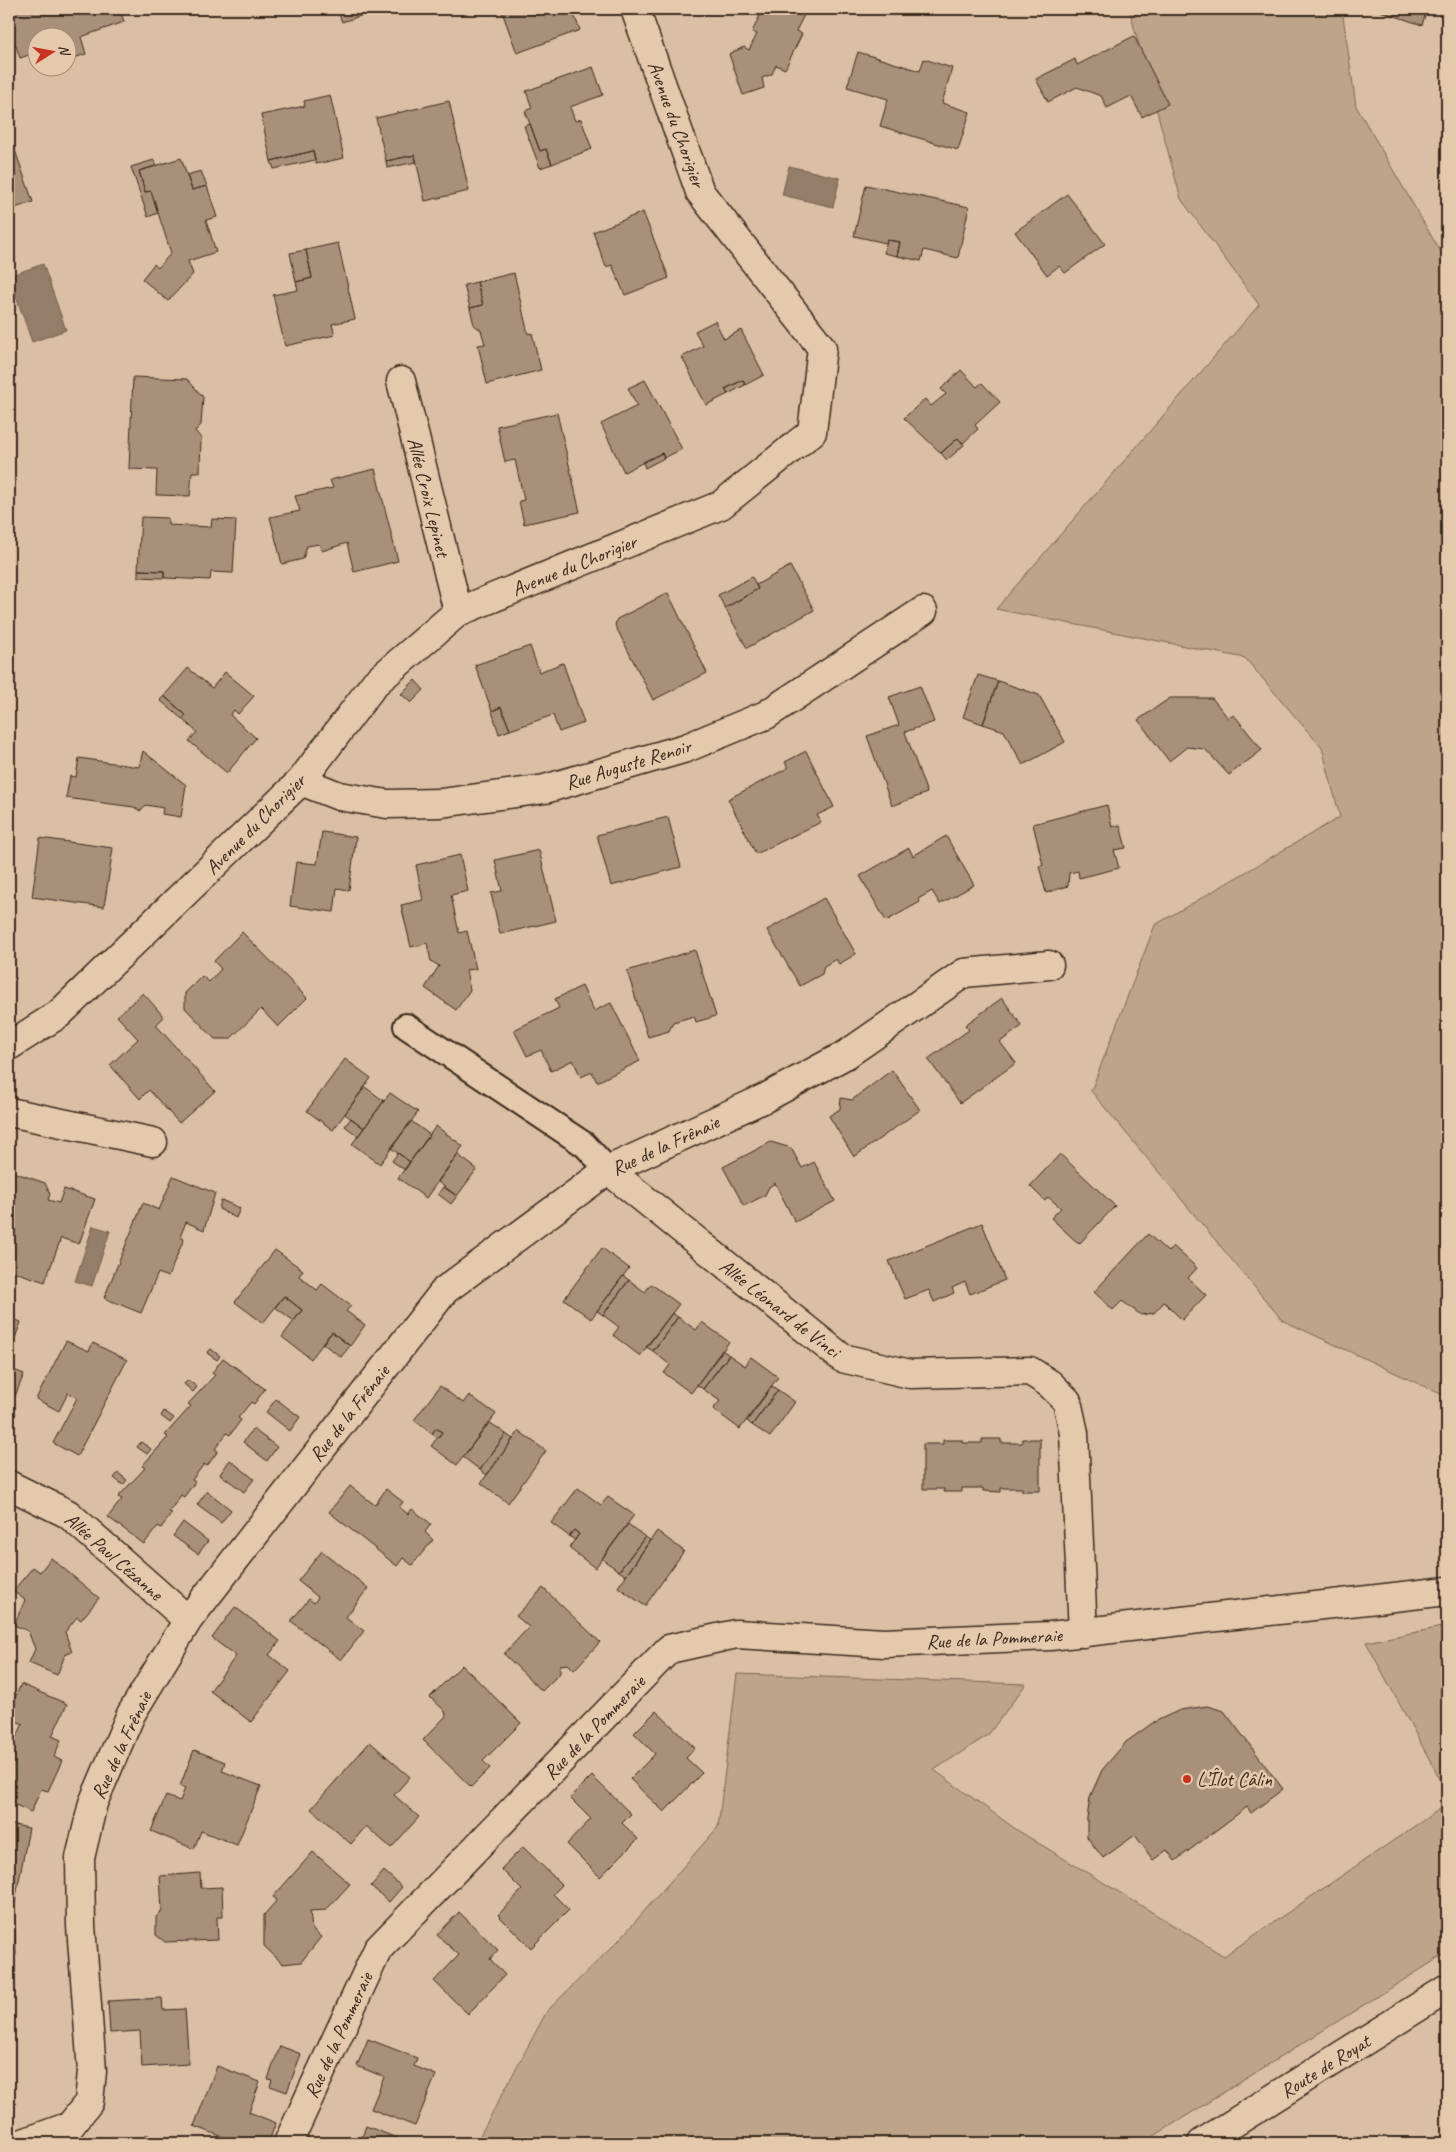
<svg xmlns="http://www.w3.org/2000/svg" width="1456" height="2152" font-family="Caveat,sans-serif">
<rect width="100%" height="100%" fill="#dbbfa4"/>
<filter id="ink" filterUnits="userSpaceOnUse"><feTurbulence type="fractalNoise" baseFrequency=".02" numOctaves="2"/><feDisplacementMap in="SourceGraphic" scale="10" xChannelSelector="R" yChannelSelector="G"/><feConvolveMatrix kernelMatrix="1 2 1 2 8 2 1 2 1" color-interpolation-filters="sRGB"/></filter>
<g filter="url(#ink)">
<path fill="#bda48a" stroke="#7c6754" d="M1129,9h213l14,97 91,157v1134l-165,-77 -191,-229 64,-166 185,-108 -18,-69 -77,-90 -249,-49 263,-304 -78,-106z
M1447,1626v166l-81,-150z
M737,1674l289,10 -38,51 -54,35 83,60 207,126 223,-152v149l-304,190h-667l71,-132 72,-71 99,-113z"/>
<path fill="#957e69" stroke="#715c4b" d="M789,166l51,12 -7,29 -51,-12z
M43,264l23,66 -34,12 -23,-66z
M93,1226l17,5 -18,55 -17,-5z"/>
<path fill="#a9907a" stroke="#3b2a1e" d="M9,9h111l4,13 -43,15 5,17 -18,6v-22h-30v14l-18,6 -11,-33z
M337,9h45l-40,13z
M501,9h60l1,4 10,-3 8,20 -63,23z
M747,9h16l-3,7z
M763,9h33l9,4 -9,18 6,3 -17,35 -9,-4 -4,9 -10,4 2,10 -21,7 -14,-41 15,-7 5,3 8,-16 -5,-2z
M1374,9h53l-5,16z
M1134,36l34,68 -26,13 -11,-21 -24,12 -6,-12 -24,-9 -29,15 -12,-23 39,-20 2,6z
M858,52l62,19 4,-12 28,9 -10,35 28,9 -12,38 -78,-24 8,-27 -41,-12z
M593,67l10,28 -33,12 5,14 6,-2 11,30 -40,15 -6,-15 -6,2 -10,-27 -5,-13 7,-3 -6,-17z
M330,95l14,63 -28,6 -3,-13 -42,10 -10,-46 44,-9 -1,-5z
M449,101l20,90 -44,10 -10,-46 -29,6 -10,-43z
M530,124l10,27 6,-2 6,15 -12,4 -16,-42z
M9,133l24,69 -24,8z
M313,151l2,9 -41,9 -3,-8z
M415,155l1,7 -29,6 -1,-7z
M181,158l11,32 15,-4 10,31 -11,3 10,32 -28,9 5,13 -25,27 -26,-22 12,-15 4,4 13,-15 -20,-62 -6,1 -6,-21z
M154,160l2,6 -17,5 6,21 6,-1 7,22 -10,4 -17,-50z
M201,171l6,15 -15,4 -5,-15z
M866,185l103,22 -11,51 -34,-8 -3,11 -24,-5 3,-14 -13,-2 -1,3 -32,-7z
M1067,194l38,50 -40,29 -6,-7 -12,9 -32,-43z
M643,212l26,66 -44,17 -13,-30 -6,2 -13,-35z
M887,240l13,2 -3,14 -13,-3z
M338,243l17,76 -23,5 3,11 -50,11 -12,-51 25,-5 -2,-8 16,-4 -6,-28z
M306,250l6,28 -16,4 -6,-29z
M514,273l14,61 4,-1 9,37 -54,14 -9,-39 7,-1 -4,-14 -7,-5 -4,-17 13,-3 -6,-23z
M477,282l6,23 -13,3 -6,-23z
M715,321l9,18 17,-9 23,45 -19,10 -2,-5 -18,9 3,5 -22,11 -24,-48 21,-11 -8,-15z
M961,370l16,17 5,-4 18,19 -25,23 3,4 -15,14 -5,-5 -17,15 -37,-35 21,-19 6,7 15,-12 -5,-5z
M133,377l54,2 16,18 -2,28 -6,6 6,7 -1,34h-8l-2,24 -34,-1 1,-25 -28,-1z
M645,380l37,69 -18,9 -2,-5 -38,19 -23,-48 36,-18 -9,-18z
M743,380l2,5 -17,9 -3,-5z
M557,413l23,99 -56,12 -5,-23 5,-1 -9,-40 -10,2 -8,-36z
M958,438l6,7 -17,15 -6,-7z
M662,453l2,5 -19,10 -2,-6z
M375,469l23,92 -44,11 -7,-29 -25,8 -3,-7 -12,2 -4,13 -21,5 -12,-47 30,-6 -5,-15 38,-8 -3,-8z
M141,517l27,1v7l43,2 1,-8 24,1 -3,53 -22,-1 -1,8 -46,-2v-7l-26,-1z
M790,566l24,44 -67,38 -22,-40 33,-19 -2,-4z
M138,570l26,1v7l-26,-1z
M752,577l6,12 -33,19 -7,-13z
M668,593l39,80 -54,27 -38,-75 2,-6z
M530,646l9,26 24,-9 21,60 -25,9 -6,-17 -43,15 -9,-23 -9,4 -17,-46z
M188,668l24,20 13,-16 29,24 -16,18 -4,-4 -4,5 26,23 -29,35 -38,-32 8,-9 -15,-13 4,-4 -22,-19z
M978,675l20,6 -15,43 -20,-7z
M415,680l9,10 -13,13 -10,-9z
M998,681l41,14 26,47 -42,23 -19,-34 -21,-7z
M920,686l14,36 -29,10 22,61 -35,13 -25,-70 32,-11 -10,-28z
M164,696l22,19 -4,4 -22,-19z
M1170,698h42l16,20 6,-3 28,35 -33,25 -24,-26 -18,-2 -18,14 -31,-41z
M501,707l9,23 -11,4 -7,-23z
M143,751l43,34 -5,32 -19,-3 1,-6 -17,-3 -6,6 -6,-4 -68,-9 4,-22 6,1 3,-19 60,9z
M806,751l28,56 -17,8 4,7 -65,32 -28,-55 60,-31 -3,-6z
M1107,805l5,22 8,-2 6,23 -12,2 5,18 -40,10 -1,-7 -9,2 -1,13 -22,7 -7,-27 4,-1 -10,-41z
M668,817l13,50 -70,19 -14,-51z
M322,832l34,5 -7,53 -12,-2 -3,24 -44,-6 6,-44 21,2z
M946,836l28,49 -34,19 -8,-13 -14,8 2,3 -34,19 -26,-45 49,-28 4,8z
M40,838l73,10 -9,59 -72,-10z
M539,850l17,71 -56,13 -9,-41 11,-2 -7,-31z
M460,855l8,36 -17,4 8,38 8,-2 9,38 -10,1 4,20 -14,20 -31,-22 14,-22 -8,-5 -4,-18 -16,4 -10,-42 22,-5 -7,-35z
M824,898l32,56 -17,10 -3,-5 -12,7 -2,8 -22,12 -33,-56z
M242,932l65,66 -29,29 -17,-18 -31,30h-15l-30,-31v-15l17,-17 7,6 12,-13 -7,-8z
M695,950l21,66 -20,6 -2,-6 -21,6 -4,9 -21,6 -21,-66z
M582,986l12,25 17,-8 29,58 -43,21 -5,-10 -11,5 -8,-17 -22,11 -10,-21 -14,6 -13,-26 45,-22 -4,-9z
M143,993l21,24 -8,8 59,66 -36,32 -30,-33 -9,9 -30,-34 28,-26 -21,-23z
M1002,998l20,28 -22,16 16,21 -56,40 -32,-44 41,-29 -4,-5z
M345,1059l26,19 -38,52 -26,-19z
M892,1070l28,40 -66,47 -25,-41 11,-7 1,-11 11,2z
M365,1087l19,14 -20,27 -19,-14z
M390,1093l28,19 -38,52 -28,-20z
M351,1118l13,10 -6,8 -13,-10z
M411,1121l19,14 -20,27 -19,-14z
M436,1126l27,20 -37,52 -28,-20z
M771,1142l20,6 11,20 12,-6 21,39 -40,21 -20,-39 -6,4 -4,8 -21,11 -21,-39z
M398,1153l12,9 -5,8 -13,-9z
M1060,1154l55,52 -36,38 -28,-26 10,-10 -13,-11 -3,4 -15,-15z
M458,1155l19,14 -20,27 -19,-14z
M10,1171l35,12 5,11 -2,6 11,3 5,-14 31,10 -16,45 -18,-6 -16,44 -36,-12v-29l6,-18 -6,-2z
M173,1176l42,17 -11,37 -18,-8 -6,15 4,2 -16,38 -10,-4 -17,40 -37,-15 39,-95 16,7z
M443,1187l14,9 -6,8 -13,-10z
M221,1200l19,8 -4,10 -17,-9z
M982,1223l23,57 -35,14 -5,-12 -13,6 2,5 -20,9 -5,-12 -24,9 -16,-38z
M1148,1234l20,18 5,-6 24,22 -9,10 18,17 -24,25 -18,-18 -10,11 -13,2 -19,-14 -9,9 -19,-18z
M602,1248l27,20 -38,51 -27,-20z
M275,1250l28,20 -4,6 18,14 5,-6 29,22 -5,5 19,14 -15,21 -18,-14 -21,27 -29,-22 20,-27 -18,-14 -21,27 -28,-21z
M623,1276l6,4 -26,35 -6,-4z
M629,1280l16,12 6,-8 28,20 -39,52 -27,-21 6,-8 -16,-12z
M284,1296l18,14 -8,11 -19,-14z
M672,1313l6,4 -25,34 -7,-4z
M9,1317l12,5 -12,32z
M678,1317l18,13 6,-8 27,20 -38,51 -27,-20 6,-8 -17,-14z
M332,1332l18,14 -9,11 -19,-14z
M66,1341l23,10 4,-8 34,17 -50,96 -24,-13 24,-45 -9,-5 -9,18 -23,-12z
M211,1349l9,7 -3,4 -10,-7z
M722,1350l7,5 -26,34 -6,-4z
M729,1355l16,11 6,-9 27,20 -38,52 -27,-20 7,-8 -17,-12z
M223,1358l42,31 -11,15 -3,-2 -13,16 3,2 -11,15 -3,-2 -12,16 3,2 -11,15 -3,-2 -12,16 3,2 -11,15 -3,-2 -12,17 3,1 -11,15 -3,-2 -14,18 -36,-27 14,-18 -4,-2 27,-29 -3,-2 26,-29 -3,-2 26,-29 -3,-2 27,-29 -3,-2z
M9,1368l15,6 -15,37z
M188,1380l9,7 -4,5 -9,-8z
M440,1386l23,17 6,-8 27,19 -39,51 -26,-19 11,-14 -6,-4 -4,6 -18,-14z
M772,1386l6,4 -26,35 -5,-4z
M778,1390l17,12 -25,35 -18,-12z
M276,1399l24,18 -10,14 -24,-19z
M164,1411l10,7 -4,5 -9,-7z
M489,1422l17,12 -26,36 -17,-13z
M436,1428l6,4 -4,6 -6,-4z
M253,1429l24,18 -10,14 -24,-19z
M519,1431l27,20 -38,52 -27,-20z
M506,1434l7,5 -26,36 -7,-5z
M982,1439h19v4h21v-4h18v52h-18v-3h-21v4l-18,-1v-3h-21v4h-18v-3h-21v-45h20v-4h19v3h20z
M141,1442l10,7 -4,5 -10,-7z
M230,1460l24,19 -10,13 -24,-18z
M118,1473l9,7 -4,5 -9,-7z
M350,1486l25,19 11,-16 17,13 -4,5 9,7 4,-5 19,15 -6,8 8,8 -21,25 -9,-7 -6,8 -68,-54z
M578,1488l23,17 7,-8 26,18 -39,53 -26,-20 10,-14 -5,-4 -5,6 -18,-13z
M207,1491l24,19 -10,13 -24,-18z
M183,1522l25,19 -10,13 -25,-18z
M628,1524l17,13 -26,34 -17,-12z
M574,1530l5,4 -4,6 -6,-4z
M657,1531l27,20 -39,55 -27,-19z
M645,1537l5,3 -24,36 -7,-5z
M322,1551l46,37 -22,29 18,14 -23,29 -50,-39 18,-22 5,4 4,-6 -20,-16z
M51,1558l48,40 -18,22 -4,-3 -12,15 7,20 -7,3 -8,20 -28,-12 6,-14 -7,-18 -14,-6 11,-25 -12,-9 20,-24 7,5z
M543,1588l57,54 -26,28 -6,-6 -8,1v8l-18,18 -38,-37 25,-27 -13,-11z
M235,1607l45,34 -11,14 21,16 -39,51 -41,-31 26,-35 -24,-18z
M462,1665l59,58 -38,38 7,7 -19,19 -48,-47 23,-24 -1,-5 -15,-14z
M21,1684l46,20 -15,32 9,4 -7,17 8,4 -14,30 -7,-2 -10,23 -22,-10v-22l2,-5 -2,-1v-37l6,3 8,-16 -14,-6v-6z
M1207,1706l17,5 59,78 -32,24 -4,-6 -72,54 -8,-11 -14,10 -18,-25 -32,23 -16,-21v-19l3,-21 12,-27 24,-28 28,-20 26,-12z
M656,1711l39,37 -9,10 16,15 -38,39 -34,-33 25,-25 -21,-21z
M370,1742l40,35 -16,18 25,22 -28,31 -25,-22 -15,18 -40,-35z
M194,1750l31,12 -3,9 39,15 -24,59 -36,-14 -7,18 -43,-18 15,-35 14,5 5,-13 -5,-2z
M592,1776l39,38 -9,9 16,16 -38,38 -33,-33 24,-25 -21,-21z
M9,1824l20,4 -15,79 2,48h-7z
M523,1847l39,38 -9,9 16,16 -38,38 -33,-33 24,-25 -21,-21z
M313,1852l37,32 -24,26 -16,1 2,18 9,8 -20,25 -18,2 -19,-18v-31l13,-15 -4,-3z
M384,1871l18,16 -13,15 -18,-16z
M200,1873l1,15 21,-1 1,30h-6l1,23 -53,2 -9,-7v-18l6,-6 -2,-35z
M459,1912l39,38 -8,9 15,16 -37,39 -34,-33 25,-26 -22,-20z
M162,1998l1,12 22,-1 4,55 -47,3 -2,-36 -30,2 -2,-32z
M368,2039l49,19 -3,8 22,9 -21,51 -44,-17 13,-32 -27,-11z
M280,2046l21,8 -14,38 -17,-6 2,-6 -4,-1z
M217,2066l43,16 -11,30 27,11 -8,20h-29l-45,-17z
M9,2101l6,18 -6,2z
M366,2126l44,17h-50z
M146,2134l16,9h-21z"/>
<g fill="none" stroke-linecap="round" stroke-linejoin="round">
<defs>
<path id="service" d="M406,1026l179,119 23,25"/>
<path id="minor" d="M401,381l57,231
M301,781l38,15 48,8 54,-1 104,-14 141,-41 80,-33 157,-104
M9,1046l50,-32 242,-233 74,-98 83,-71 263,-107 91,-73 10,-84 -122,-156 -65,-183
M9,1112l144,30
M608,1170l234,188 68,16 120,-3 20,13 17,17 7,32 9,200
M9,1485l59,29 120,106
M23,2143l47,-17 19,-24 3,-31 -11,-145 -1,-68 13,-55 38,-89 57,-94 257,-330 163,-120 157,-72 82,-44 117,-81 85,-8
M288,2143l90,-194 291,-300 67,-15 148,9 166,-7 397,-45"/>
<path id="secondary" d="M1202,2143l245,-154"/>
</defs>
<use href="#service" stroke="#3b2a1e" stroke-width="28"/>
<use href="#minor" stroke="#3b2a1e" stroke-width="31"/>
<use href="#secondary" stroke="#3b2a1e" stroke-width="31"/>
<use href="#service" stroke="#e5c9ac" stroke-width="24"/>
<use href="#minor" stroke="#e5c9ac" stroke-width="28"/>
<use href="#secondary" stroke="#e5c9ac" stroke-width="28"/>
</g>
</g>
<circle fill="#c8321e" stroke="#e5c9ac" stroke-width="2" cx="1187" cy="1779" r="5"/>
<g text-anchor="middle" stroke-width="5" stroke-linejoin="round" paint-order="stroke">
<g font-size="20" fill="#3b2a1e" stroke="#e5c9ac">
<text transform="translate(677 124) rotate(70)" y="7">Avenue du Chorigier</text>
<text transform="translate(429 497) rotate(76)" y="7">Allée Croix Lepinet</text>
<text transform="translate(574 565) rotate(-22)" y="7">Avenue du Chorigier</text>
<text transform="translate(628 764) rotate(-17)" y="7">Rue Auguste Renoir</text>
<text transform="translate(255 824) rotate(-45)" y="7">Avenue du Chorigier</text>
<text transform="translate(665 1145) rotate(-25)" y="7">Rue de la Frênaie</text>
<text transform="translate(780 1308) rotate(38)" y="7">Allée Léonard de Vinci</text>
<text transform="translate(349 1413) rotate(-52)" y="7">Rue de la Frênaie</text>
<text transform="translate(114 1556) rotate(41)" y="7">Allée Paul Cézanne</text>
<text transform="translate(994 1638) rotate(-3)" y="7">Rue de la Pommeraie</text>
<text transform="translate(594 1727) rotate(-46)" y="7">Rue de la Pommeraie</text>
<text transform="translate(121 1745) rotate(-65)" y="7">Rue de la Frênaie</text>
<text transform="translate(338 2035) rotate(-65)" y="7">Rue de la Pommeraie</text>
<text transform="translate(1325 2066) rotate(-32)" y="7">Route de Royat</text>
</g>
<g font-size="20" fill="#3b2a1e" stroke="#e5c9ac" text-anchor="start">
<text x="1197" y="1786">L’Îlot Câlin</text>
</g>
</g>
<rect width="1456" height="2152" fill="none" stroke="#e5c9ac" stroke-width="30"/>
<rect x="15" y="15" width="1426" height="2122" fill="none" stroke="#3b2a1e" stroke-width="2" filter="url(#ink)"/>
<g transform="translate(52 52) rotate(79)"><circle r="24" fill="#e5c9ac" stroke="#a18973"/>
<path d="M0-4L9 19L0 12L-9 19Z" fill="#c8321e"/>
<text y="-8" font-size="14" font-weight="bold" text-anchor="middle" fill="#3b2a1e">N</text>
</g>
</svg>
